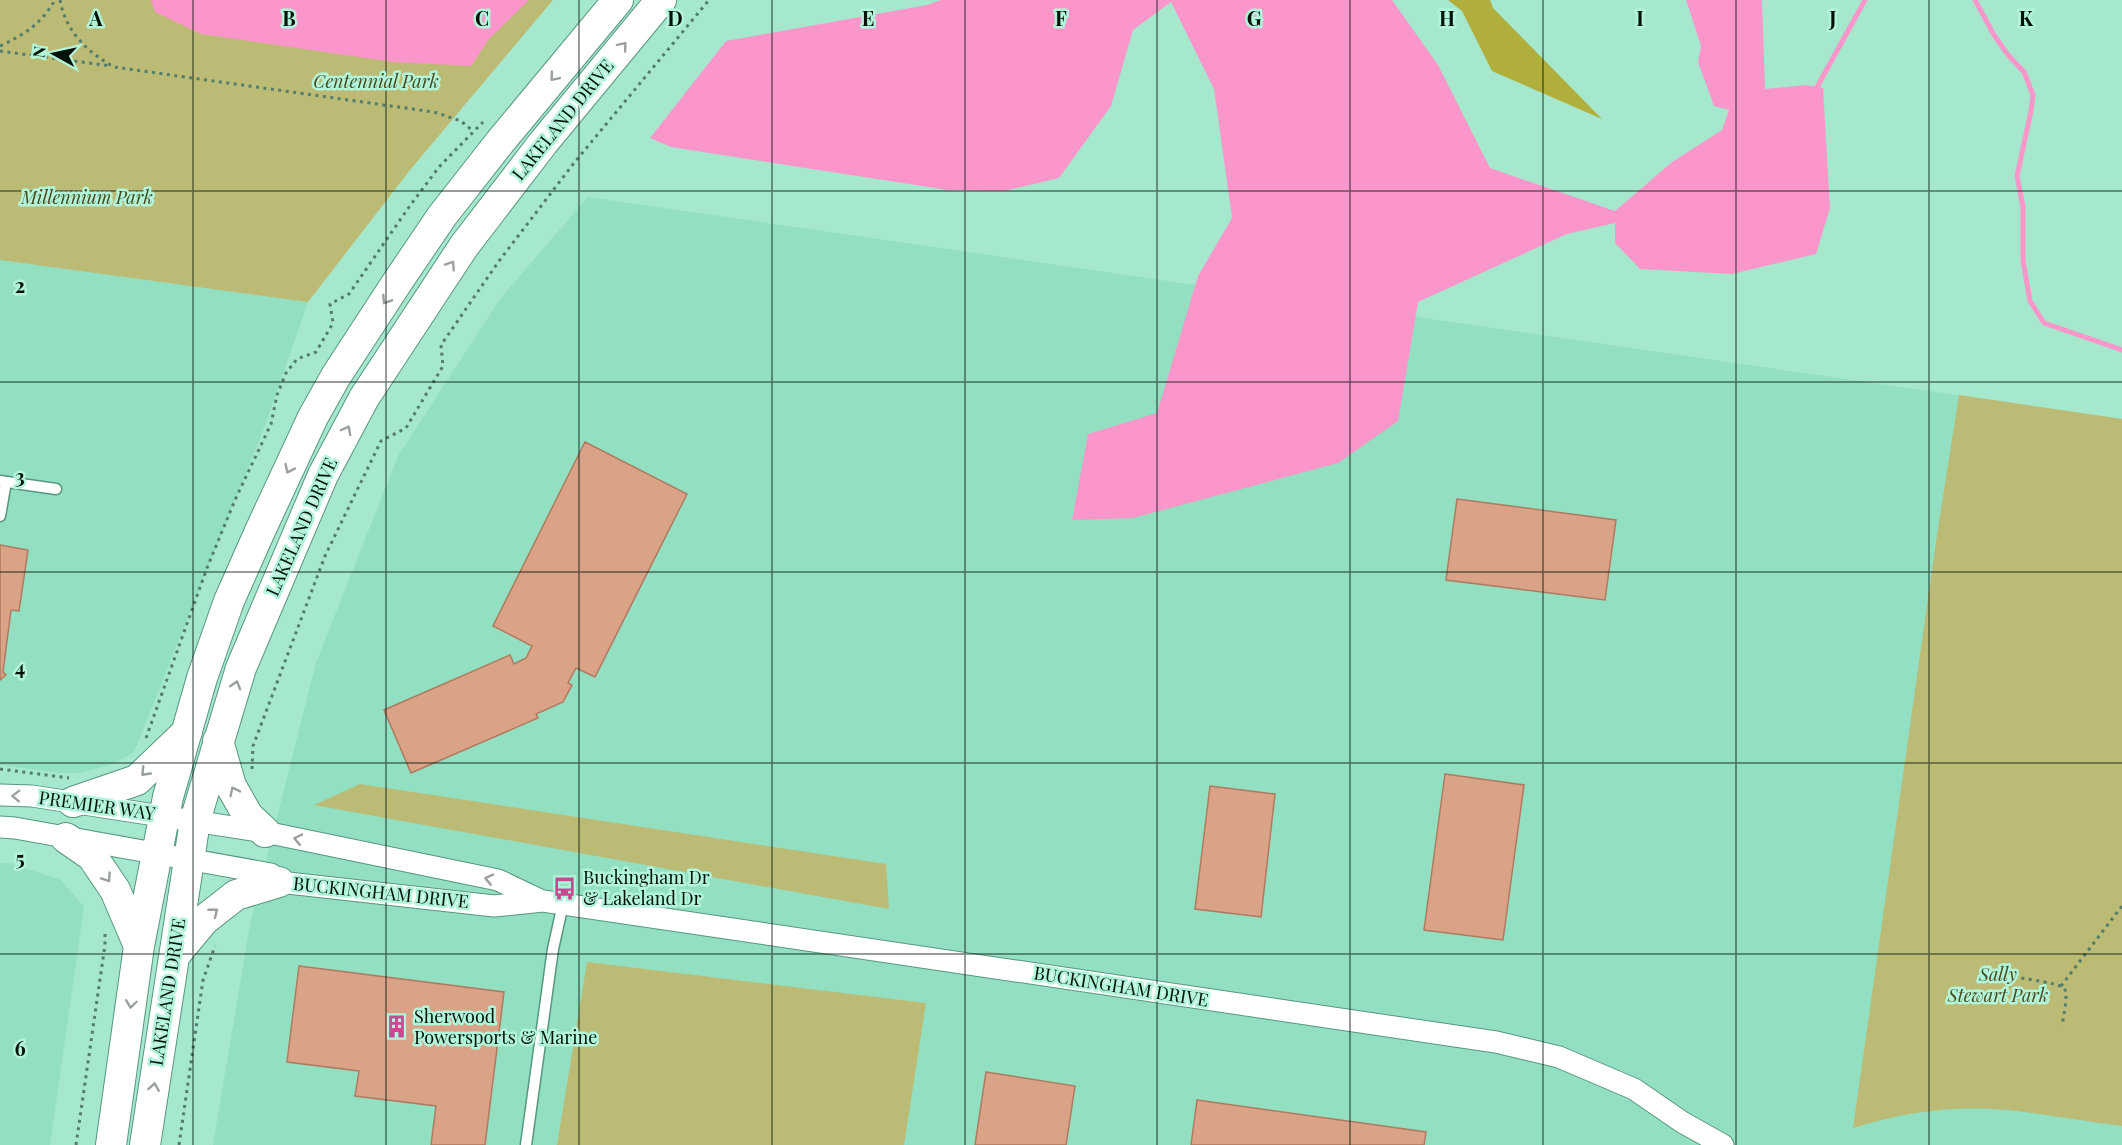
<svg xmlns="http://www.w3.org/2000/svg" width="2122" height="1145" font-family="'Playfair Display',serif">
<rect width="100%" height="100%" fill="#a5e8ce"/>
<path fill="#93dfc1" d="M588,197l1534,222v726h-1909l37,-221 66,-261 82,-207 102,-157z
M0,260l308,42 -45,129 -129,321 -21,12 -32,9h-20l-61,-8z
M0,863h9l52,17 23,27 -34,238h-50z"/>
<path fill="#bbbb75" d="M0,0h553l-143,170 -102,132 -308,-42z
M1959,395l163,24v707c-38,-5 -76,-12 -114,-16 -52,-5 -106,2 -155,18l84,-593z
M360,784l526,80 3,45 -575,-104z
M587,962l339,41 -22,142h-347z"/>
<path fill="#b1af3c" d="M1448,0h42l3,8 109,111 -110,-48 -30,-60z"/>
<path fill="#fa96ca" d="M151,0h378l-40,39 -18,27 -78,-4 -192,-28 -46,-22z
M941,0h451l46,65 52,103 125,43 57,-49 50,-32 7,-20 -15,-4 -16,-44 3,-16 -15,-46h76l3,89 41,-4 17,3 7,120 -14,46 -84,20 -92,-5 -25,-26v-20l-48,11 -149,68 -20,119 -60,42 -205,55 -61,2 16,-86 69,-21 41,-137 34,-58 -18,-129 -43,-87 -38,28 -22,76 -52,72 -55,13 -56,-1 -277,-43 -21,-9 76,-97 201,-36z"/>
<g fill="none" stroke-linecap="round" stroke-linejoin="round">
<path stroke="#fa96ca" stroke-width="5" d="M1975,0l19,35 14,20 16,17 9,23 -2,16 -14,65 6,31v54l7,40 14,22 78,27
M1817,87l48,-87"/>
</g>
<path fill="#daa387" stroke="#af7a5f" stroke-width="1.5" d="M585,442l102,52 -92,183 -19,-9 -8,15 4,2 -9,17 -27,12 2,4 -127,55 -27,-63 126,-55 4,9 12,-6 6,-12 -39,-20z
M1457,499l159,21 -11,80 -159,-20z
M0,545l28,5 -9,61 -8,-1 -8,62 3,3 -6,5z
M1445,774l79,11 -21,155 -79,-10z
M1210,786l65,8 -14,123 -66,-8z
M299,966l205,26 -19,153h-54l5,-39 -81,-10 4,-25 -72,-9z
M986,1072l89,14 -9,59h-91z
M1197,1100l229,32 -2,13h-233z"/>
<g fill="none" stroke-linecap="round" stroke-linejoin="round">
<defs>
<path id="service" d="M0,481l56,8
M0,516l6,-34
M526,1145l27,-196 10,-45"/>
<path id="minor" d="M0,795l32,1 233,36 233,48 44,21
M0,827l15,1 256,46 8,8 215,24 49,-5 953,141 63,15 75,32 48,33 41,23"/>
<path id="secondary" d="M218,741l13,45 17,30 17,16
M73,802l64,-22 50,-48
M66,838l26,18 23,34 24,56
M175,955l29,-35 32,-25 43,-13
M111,1145l28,-199 29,-149 34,-119 27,-77 31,-70 53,-114 23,-41 60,-92 46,-68 58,-74 118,-142
M145,1145l50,-324 46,-153 82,-193 41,-77 100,-152 79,-103 118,-143"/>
</defs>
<use href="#service" stroke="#56977f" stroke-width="13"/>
<use href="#minor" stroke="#56977f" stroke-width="23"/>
<use href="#secondary" stroke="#56977f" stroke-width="32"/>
<path stroke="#527c6b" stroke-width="3" stroke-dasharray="3 4.5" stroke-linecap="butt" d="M60,0c6,32 27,52 54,67l320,45 27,9 12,10
M0,46c24,-11 41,-22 55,-46
M0,51l111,15
M146,738l61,-170 28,-68 36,-76 6,-29 9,-22 11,-14 19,-7 17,-29 -3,-19 19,-10 60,-87 30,-40 44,-45
M0,769l69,9
M252,769l1,-23 72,-190 56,-115 25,-13 37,-62 -2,-21 58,-84 75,-98 135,-163
M1999,975c10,1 61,8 65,13 5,6 -1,30 -2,38
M2061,986l61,-80
M76,1145l29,-200v-15
M179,1145l24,-165 12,-34"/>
<use href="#service" stroke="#fff" stroke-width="10"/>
<use href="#minor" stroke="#fff" stroke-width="21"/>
<use href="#secondary" stroke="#fff" stroke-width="30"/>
</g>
<defs><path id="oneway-chevron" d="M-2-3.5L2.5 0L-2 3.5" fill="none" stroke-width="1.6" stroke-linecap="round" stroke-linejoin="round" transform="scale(1.5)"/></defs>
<g stroke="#99a09d">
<use href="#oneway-chevron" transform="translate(623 46) rotate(-50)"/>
<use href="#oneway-chevron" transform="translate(554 77) rotate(130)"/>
<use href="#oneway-chevron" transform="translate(451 265) rotate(-56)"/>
<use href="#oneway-chevron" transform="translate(386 300) rotate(123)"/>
<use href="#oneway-chevron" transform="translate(347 430) rotate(-62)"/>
<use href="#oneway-chevron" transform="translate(289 469) rotate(115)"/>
<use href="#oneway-chevron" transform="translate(236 685) rotate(-73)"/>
<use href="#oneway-chevron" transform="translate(145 772) rotate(134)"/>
<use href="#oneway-chevron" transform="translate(234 791) rotate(-116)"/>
<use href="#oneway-chevron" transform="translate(16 796) rotate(-178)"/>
<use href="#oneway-chevron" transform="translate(298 839) rotate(-168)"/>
<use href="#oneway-chevron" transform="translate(107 878) rotate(56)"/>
<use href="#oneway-chevron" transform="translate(489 879) rotate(-167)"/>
<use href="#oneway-chevron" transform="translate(214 912) rotate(-39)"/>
<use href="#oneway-chevron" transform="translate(131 1004) rotate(98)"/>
<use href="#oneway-chevron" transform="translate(154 1087) rotate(-81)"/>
</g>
<path fill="none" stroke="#001109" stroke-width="1.5" stroke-opacity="0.55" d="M193,0v1145M386,0v1145M579,0v1145M772,0v1145M965,0v1145M1157,0v1145M1350,0v1145M1543,0v1145M1736,0v1145M1929,0v1145M0,191h2122M0,382h2122M0,572h2122M0,763h2122M0,954h2122"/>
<defs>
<symbol id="bus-bare" viewBox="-9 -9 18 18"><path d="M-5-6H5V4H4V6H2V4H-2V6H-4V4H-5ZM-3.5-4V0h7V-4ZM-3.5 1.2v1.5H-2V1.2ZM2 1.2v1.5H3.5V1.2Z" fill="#c94892" stroke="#b2f5db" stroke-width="2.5" paint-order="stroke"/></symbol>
<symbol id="building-bare" viewBox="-9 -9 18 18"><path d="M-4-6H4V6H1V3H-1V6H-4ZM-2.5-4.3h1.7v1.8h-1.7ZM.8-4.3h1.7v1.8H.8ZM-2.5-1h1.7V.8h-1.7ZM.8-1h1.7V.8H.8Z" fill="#c94892" stroke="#b2f5db" stroke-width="2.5" paint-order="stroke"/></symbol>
</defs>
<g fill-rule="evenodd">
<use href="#bus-bare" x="548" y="872" width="33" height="33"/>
<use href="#building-bare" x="380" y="1010" width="33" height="33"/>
</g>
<g text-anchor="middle" stroke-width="5" stroke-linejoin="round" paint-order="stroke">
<g font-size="18" font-style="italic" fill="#4a491b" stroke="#b2f5db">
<text x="376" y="88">Centennial Park</text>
<text x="87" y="204">Millennium Park</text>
<text x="1998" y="981">Sally<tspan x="1998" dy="21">Stewart Park</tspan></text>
</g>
<g font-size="18" fill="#001109" stroke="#b2f5db">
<text transform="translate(563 120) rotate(-51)" y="6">LAKELAND DRIVE</text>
<text transform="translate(302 527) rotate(-66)" y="6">LAKELAND DRIVE</text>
<text transform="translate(97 806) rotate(8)" y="6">PREMIER WAY</text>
<text transform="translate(381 893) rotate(6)" y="6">BUCKINGHAM DRIVE</text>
<text transform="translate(1121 987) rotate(9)" y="6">BUCKINGHAM DRIVE</text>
<text transform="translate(168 992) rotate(-81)" y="6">LAKELAND DRIVE</text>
</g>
<g font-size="18" fill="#001109" stroke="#b2f5db" text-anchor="start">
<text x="583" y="884">Buckingham Dr<tspan x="583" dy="21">&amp; Lakeland Dr</tspan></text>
<text x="414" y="1023">Sherwood<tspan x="414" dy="21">Powersports &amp; Marine</tspan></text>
</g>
</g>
<g font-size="20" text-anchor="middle" font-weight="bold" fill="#001109" stroke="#b2f5db" stroke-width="5" stroke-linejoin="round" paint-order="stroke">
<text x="96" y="26">A</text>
<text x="289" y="26">B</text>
<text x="482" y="26">C</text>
<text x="675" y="26">D</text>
<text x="868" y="26">E</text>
<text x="1061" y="26">F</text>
<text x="1254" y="26">G</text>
<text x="1447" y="26">H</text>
<text x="1640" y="26">I</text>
<text x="1833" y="26">J</text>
<text x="2026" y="26">K</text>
<text x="20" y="293">2</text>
<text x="20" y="484">3</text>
<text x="20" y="675">4</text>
<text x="20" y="866">5</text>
<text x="20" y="1056">6</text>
</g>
<g transform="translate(54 54) rotate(278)" stroke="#b2f5db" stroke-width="4.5" paint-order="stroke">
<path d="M0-4.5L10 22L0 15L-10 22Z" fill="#001109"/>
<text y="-9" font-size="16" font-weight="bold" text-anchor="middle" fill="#001109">N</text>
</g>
</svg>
